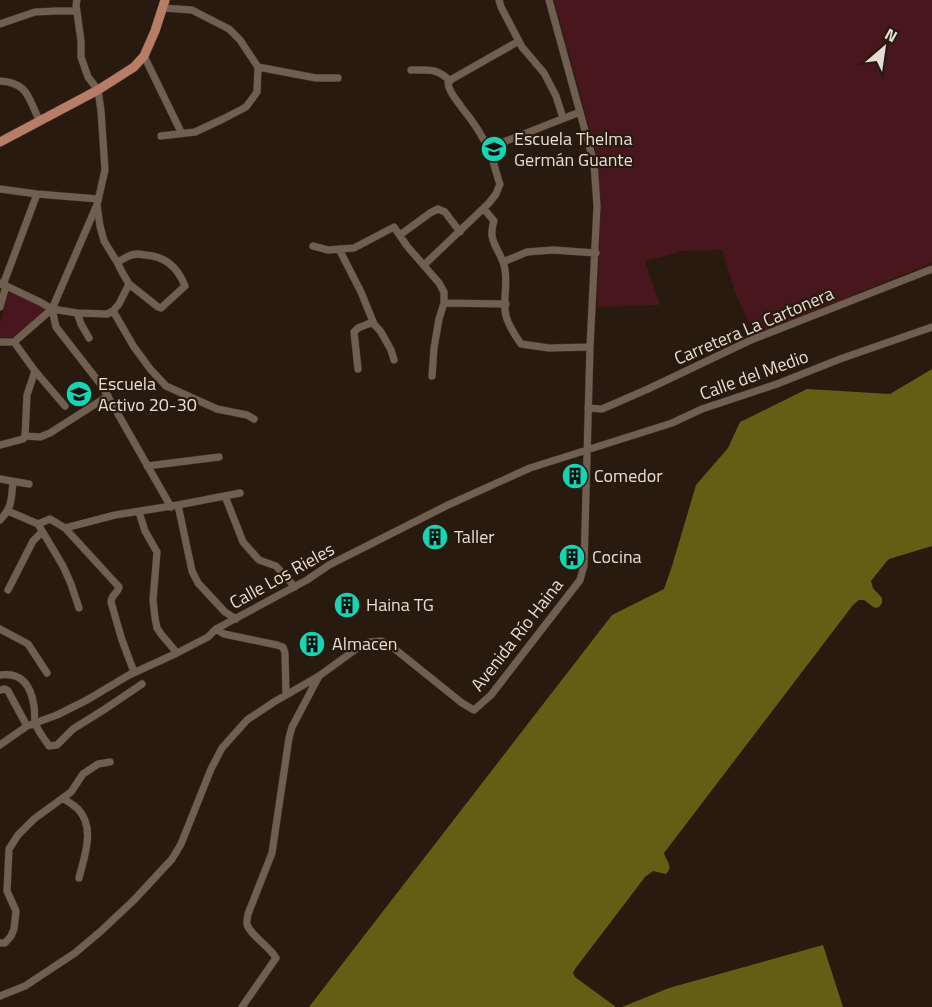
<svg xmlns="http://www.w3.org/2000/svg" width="932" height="1007" font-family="'Titillium Web',sans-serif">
<rect width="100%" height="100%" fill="#281a0e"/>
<path fill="#48171e" d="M554,0h378v263l-178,72 -19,-43 -13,-42 -39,1 -38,10 15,44 -63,2c2,-54 7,-109 -3,-163z
M9,291l37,17 -10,11 -23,18 -13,1v-14z"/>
<path fill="#625f15" d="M932,369v177l-43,13 -3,3 -15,19 2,7 9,10v5l-3,4 -4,1 -11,-8h-5l-6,5 -189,248c2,8 10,13 2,21l-13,-3 -8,6 -70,92 -2,4 2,4 41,30h-307l303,-392 52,-26 8,-23 24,-81 32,-37 12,-26 67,-33 83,5z
M823,945l20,62h-221l47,-19z"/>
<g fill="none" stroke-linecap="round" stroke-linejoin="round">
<defs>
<path id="minor" d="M77,0l-1,5 5,36v16l7,20 10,13 3,21 4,59 -8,35 3,21 4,15 13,21 5,10 7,12 29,23 3,1 24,-22c-7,-18 -20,-30 -40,-31 -4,-1 -10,-1 -14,0 -5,2 -9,5 -14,7
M499,0l2,7 21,40 22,26 12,23 7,22
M0,24l35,-12 21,-1h21
M144,56l37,76
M258,67l58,11h22
M411,70c18,0 26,-2 39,11
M0,81c30,2 28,19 40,40
M161,136l34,-4 28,-13 23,-12 11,-15 1,-25 -18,-27 -11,-11 -37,-19 -29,-2
M488,148l92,-36
M0,189l37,5 61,5
M484,209l10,12c-7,20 5,27 10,44 5,18 -2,35 2,51 3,11 9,19 15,28l28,4 41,-1
M400,235l30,-22 8,-4 7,3 15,20
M313,246l15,4 26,-2 40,-21 13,19 32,37 5,9v11l-5,16 -5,29 -2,28
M339,249l22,43 13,32 7,8 10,18 3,10
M503,262l24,-10 26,-2 43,3
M424,265l65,-62 7,-9 4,-10c-4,-10 -6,-22 -10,-32 -7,-15 -17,-31 -28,-44 -5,-8 -13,-15 -14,-25l4,-4 67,-38
M0,283l40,19 12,7 25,4 30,1 6,-3 6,-7 10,-20
M3,285l34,-91
M444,303l62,1
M0,307l6,-21
M52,309l4,18 46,59 69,121
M113,311l21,36 17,23 15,16 51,23 30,6 7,4
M77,313l4,11 8,14
M0,342h14l38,-33 44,-102
M14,342l21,29 30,35
M358,369l-4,-37 4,-4 15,-6
M588,408l14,1 46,-20 103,-49 181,-71
M25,436l2,-41 8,-24
M0,445l23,-6 2,-3 15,1 10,-4 58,-37
M147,466l72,-9
M0,479l29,5
M225,496l18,46 16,18 17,6 19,21
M178,505l14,66 6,12 27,29 11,7
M8,511l30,13 25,42 8,18 8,24
M139,512l6,19 12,21 -4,48 2,18 2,10 4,6 16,19
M0,520c13,-14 11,-21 13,-38
M38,524l12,-5 15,9 54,59c-1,6 -8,8 -8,15l11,38 12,32
M65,528l50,-13 63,-10 62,-12
M8,590l25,-49 9,-9
M0,629l28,15 19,29
M216,629l8,5 53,11 6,2 2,6 1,42
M0,675c22,-3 31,11 34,31 1,5 0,10 1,15 1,9 10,18 14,25l8,-1 16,-16 32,-20 37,-25
M0,690l5,-1 3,2 19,35
M0,745l27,-19 30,-11 30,-15 42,-25 48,-22 31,-16 8,-8 91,-49 22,-15 119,-60 82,-37 142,-45 30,-14 75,-25 63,-25 92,-32
M63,798c5,4 11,7 15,11 18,19 6,48 1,69
M0,943h5l6,-7 3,-7 2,-18 -9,-20 2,-42 9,-14 16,-16 37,-27 12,-18 15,-10 12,-2
M0,996l25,-10 50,-33 26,-22 33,-31 38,-41 9,-15 30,-75 11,-21 25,-28 27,-18 45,-26 40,-29 10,-5 13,-1 9,5 71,57 12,7 17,-15 89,-115 4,-14 6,-219 7,-141 -3,-43 -45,-163
M242,1007l34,-49c-6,-11 -27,-24 -29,-34 -1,-1 1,-9 1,-10l24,-61 17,-115 3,-11 27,-51"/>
<path id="major" d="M0,142l98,-52 36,-23 10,-11 11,-25 10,-31"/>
</defs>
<use href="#minor" stroke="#3f352f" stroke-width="8"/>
<use href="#major" stroke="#3f352f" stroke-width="10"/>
<use href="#minor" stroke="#705e50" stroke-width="7"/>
<use href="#major" stroke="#b87d67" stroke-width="9"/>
</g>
<defs>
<symbol id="school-disc" viewBox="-11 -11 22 22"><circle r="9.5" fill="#16d5b3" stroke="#281a0e"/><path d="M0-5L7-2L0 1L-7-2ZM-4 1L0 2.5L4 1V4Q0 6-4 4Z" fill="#111"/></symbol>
<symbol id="building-disc" viewBox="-11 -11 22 22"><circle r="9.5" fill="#16d5b3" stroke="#281a0e"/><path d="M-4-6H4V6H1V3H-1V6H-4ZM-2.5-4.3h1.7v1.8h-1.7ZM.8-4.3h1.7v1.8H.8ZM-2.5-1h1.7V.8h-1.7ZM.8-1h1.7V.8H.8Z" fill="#111"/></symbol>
</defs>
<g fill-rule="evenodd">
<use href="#school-disc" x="479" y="134" width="30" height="30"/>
<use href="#school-disc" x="64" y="379" width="30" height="30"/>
<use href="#building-disc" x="560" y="461" width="30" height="30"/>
<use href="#building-disc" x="420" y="522" width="30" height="30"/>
<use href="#building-disc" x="557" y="542" width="30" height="30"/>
<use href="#building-disc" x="332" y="590" width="30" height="30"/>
<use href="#building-disc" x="297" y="629" width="30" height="30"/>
</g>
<g text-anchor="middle" stroke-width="4.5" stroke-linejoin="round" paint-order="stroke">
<g font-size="18" fill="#e7ddd5" stroke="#281a0e" text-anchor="start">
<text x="514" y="145">Escuela Thelma<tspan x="514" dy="21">Germán Guante</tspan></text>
<text x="98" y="390">Escuela<tspan x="98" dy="21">Activo 20-30</tspan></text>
<text x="594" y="482">Comedor</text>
<text x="454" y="543">Taller</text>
<text x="592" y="563">Cocina</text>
<text x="366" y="611">Haina TG</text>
<text x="332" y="650">Almacen</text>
</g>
<g font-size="18" fill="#e7ddd5" stroke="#281a0e">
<text transform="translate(754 326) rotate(-23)" y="6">Carretera La Cartonera</text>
<text transform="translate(754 375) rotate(-20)" y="6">Calle del Medio</text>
<text transform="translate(282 576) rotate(-29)" y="6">Calle Los Rieles</text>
<text transform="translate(517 635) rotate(-52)" y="6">Avenida Río Haina</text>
</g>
</g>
<g transform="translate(884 48) rotate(29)" stroke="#281a0e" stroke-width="4.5" paint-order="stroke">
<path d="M0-4.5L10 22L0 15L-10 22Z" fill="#e7ddd5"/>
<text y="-9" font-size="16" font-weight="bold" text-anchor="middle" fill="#e7ddd5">N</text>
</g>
</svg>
